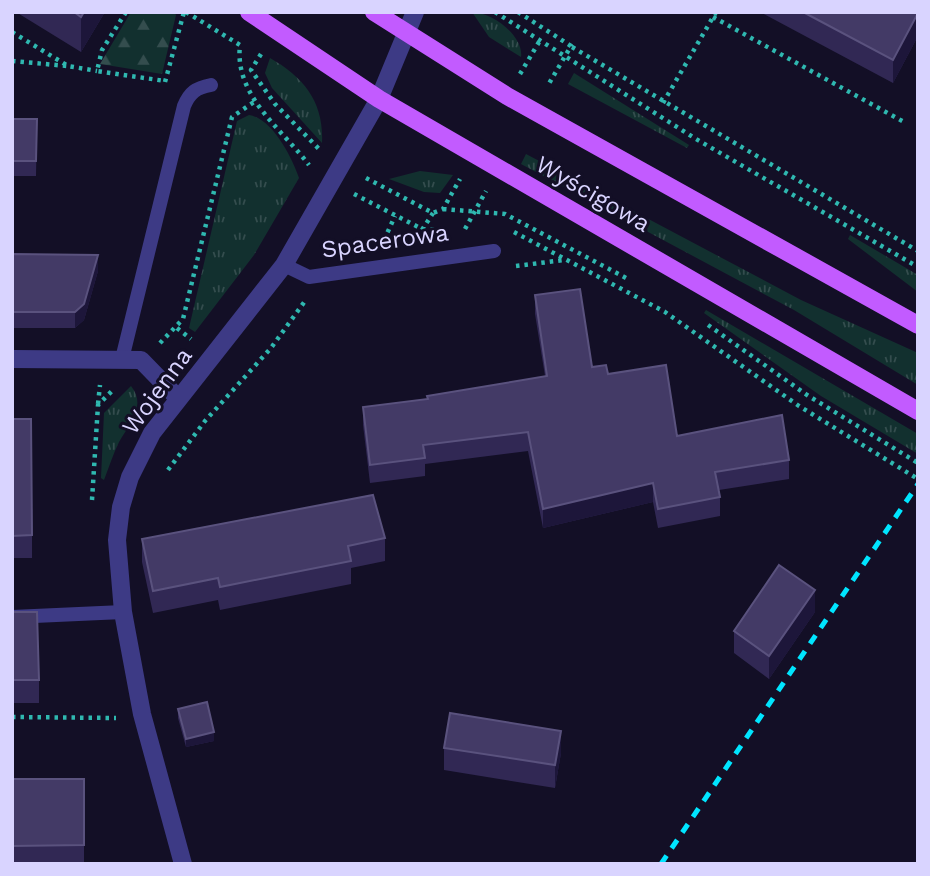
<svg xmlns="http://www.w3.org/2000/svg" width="930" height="876" font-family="'Work Sans',sans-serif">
<defs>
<pattern id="grass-tufts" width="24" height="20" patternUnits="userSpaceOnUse" patternTransform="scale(1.75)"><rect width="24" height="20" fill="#12302f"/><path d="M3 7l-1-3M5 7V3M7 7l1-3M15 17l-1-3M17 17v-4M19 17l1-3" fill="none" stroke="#344d4e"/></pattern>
<pattern id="forest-firs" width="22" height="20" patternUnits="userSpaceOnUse" patternTransform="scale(1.75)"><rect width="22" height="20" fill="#12302f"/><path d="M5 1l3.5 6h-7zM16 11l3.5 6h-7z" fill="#344d4e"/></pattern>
</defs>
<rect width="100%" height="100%" fill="#130f26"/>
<path fill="url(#grass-tufts)" d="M472,12c20,0 52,24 49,45l-32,-20z
M270,58c35,20 54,45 52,85l-50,-55 -7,-15z
M574,73l115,72 -2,3 -119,-64z
M249,115c24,4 43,43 50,63l-45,77 -59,77 -6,-4 48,-207z
M526,154l275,146 117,53v32l-124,-75 -273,-146z
M420,171l33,4 -13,18 -16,-1 -35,-13z
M850,235l68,40v17l-70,-53z
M706,310l212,124v20l-97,-58 -117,-83z
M131,386c16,20 -2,38 -12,56 -6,12 -10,25 -15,38l-3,-2 3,-65z"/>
<path fill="url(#forest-firs)" d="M131,12h43l2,3 -14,59 -62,-10z"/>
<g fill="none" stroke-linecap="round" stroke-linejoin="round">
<path stroke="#2fb8b0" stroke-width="4.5" stroke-dasharray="3.5 5" stroke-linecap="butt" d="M126,12l-24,38 -5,21 68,10
M186,12l54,33c-6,51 42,84 69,120
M495,12l201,127 222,128
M518,12l53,34 -24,41
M713,17l191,105
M12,32l56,34 29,5
M572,47l346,204
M261,54l-10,16 24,34 45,46
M12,61l55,5
M520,74l19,-32
M165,82l19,-70
M663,103l53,-91
M366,178l67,35 10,-4 17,-30
M354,194l68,35 17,1
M443,209l62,5 123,65
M465,229l21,-38
M422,230l11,-17
M514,232l151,80 134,94 119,73
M384,240l11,-24
M516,266l48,-6
M708,325l99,70 111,68
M177,328l14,11
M160,343l23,-24 49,-202 22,-15
M98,404l2,-19
M168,470l37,-49 66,-73 34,-47
M92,500l6,-95 16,-16
M12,717l104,1"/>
<path stroke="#3d3a85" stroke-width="14" d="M284,265l25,12 185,-26
M122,359l62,-253c6,-14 12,-18 27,-21
M12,617l111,-5"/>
<path stroke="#3d3a85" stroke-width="18" d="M12,359l129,1 37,38
M183,864l-41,-150 -19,-102 -6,-72 4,-33 9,-30 22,-44 132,-168 95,-166 36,-87"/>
<path stroke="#c25bff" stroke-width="18" d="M249,12l130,87 539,312
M374,12l133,84 411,229"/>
<path stroke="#00e5ff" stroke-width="5" stroke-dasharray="10 9" stroke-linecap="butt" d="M661,864l257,-380"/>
</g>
<path fill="#312854" d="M16,12h89l-24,40z
M760,12h158v24l-25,47z
M12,119h25l-1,57h-24z
M12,254l86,17 -14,49 -9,8h-63z
M535,295l57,72 16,7 69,62 112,24v19l-70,11 1,7v19l-62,12 -5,-26 -110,26 -15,-77 -103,13v12l-55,7 -7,-58v-18l64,-8 118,-23 -10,-62z
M12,419l20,116v23h-20z
M385,538v23l-34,7v16l-131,26 -2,-10 -65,13 -11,-51v-23z
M12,612l27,68v23h-27z
M815,612l-46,67 -35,-26v-22z
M178,709l36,32 -28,6 -8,-29z
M444,748l117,5 -6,35 -111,-18z
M12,779h72v85h-72z"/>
<path fill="#1d163a" d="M84,12h21l-24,40v-35z
M918,13v23l-25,47v-23z
M98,255v16l-14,49 -9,8v-16z
M653,483v19l-110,26v-19z
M815,590v22l-46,67v-23z
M561,731v22l-6,35v-23z
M214,732v9l-28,6v-8z"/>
<path fill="#433a66" stroke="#5a527e" stroke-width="2" d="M74,12h10l-3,5z
M803,12h115v1l-25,47z
M12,119h25l-1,42h-24z
M12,254l86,1 -14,49 -9,8h-63z
M580,289l12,78 14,-2 2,9 58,-9 11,71 105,-21 7,45 -74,12 5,25 -62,12 -5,-26 -110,26 -15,-77 -105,13 2,13 -55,7 -7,-58 65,-8 -1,-3 120,-20 -12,-81z
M12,419h19l1,116 -20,1z
M373,495l12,43 -37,8 3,15 -131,26 -2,-9 -65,13 -11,-52z
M779,565l36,25 -46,66 -35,-25z
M12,612h25l2,68h-27z
M207,702l7,30 -28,7 -8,-30z
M450,713l111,18 -6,34 -111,-17z
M12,779h72v66l-72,1z"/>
<g text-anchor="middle" stroke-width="6" stroke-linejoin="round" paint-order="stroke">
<g font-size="24" fill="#d9d4ff" stroke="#130f26">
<text transform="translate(593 194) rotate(30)" y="8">Wyścigowa</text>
<text transform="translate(385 241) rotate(-8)" y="8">Spacerowa</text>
<text transform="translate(157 391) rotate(-54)" y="8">Wojenna</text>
</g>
</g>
<rect width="930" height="876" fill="none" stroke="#d9d4ff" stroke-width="28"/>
</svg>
